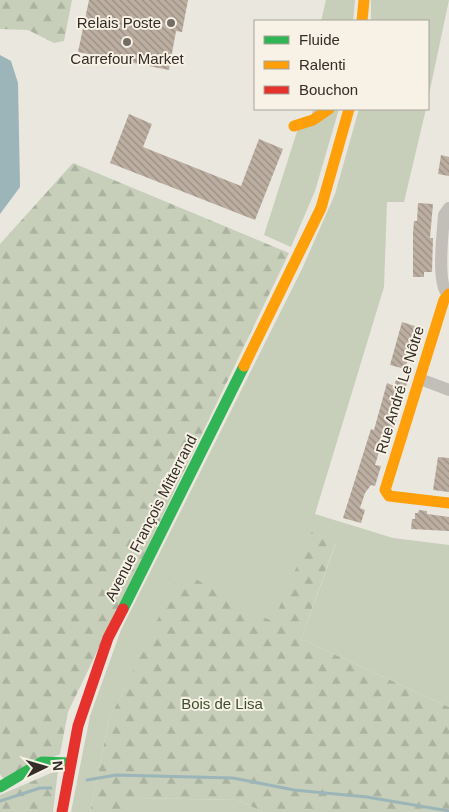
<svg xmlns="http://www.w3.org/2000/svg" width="449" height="812" font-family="Helvetica,sans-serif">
<defs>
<pattern id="forest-firs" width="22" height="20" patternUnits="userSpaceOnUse" patternTransform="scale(1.25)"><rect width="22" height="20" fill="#c7cfba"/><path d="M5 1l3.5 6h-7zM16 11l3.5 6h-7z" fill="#abb2a0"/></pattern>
<pattern id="building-back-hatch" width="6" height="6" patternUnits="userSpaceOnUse" patternTransform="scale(1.25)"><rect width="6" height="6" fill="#bcaea1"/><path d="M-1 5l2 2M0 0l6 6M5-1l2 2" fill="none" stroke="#998e83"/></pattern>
</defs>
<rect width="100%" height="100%" fill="#eae7df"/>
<path fill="#c7cfba" d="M326,0h29l-2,21h-32z
M371,0h78l-21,99v-78h-57z
M313,109h26l-24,82 -24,56 -27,-12 36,-113 10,1z
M359,109h67l-22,93h-17l-3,85 -69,227 78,24 56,7v162l-148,-68 35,-96 -63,80 -91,-51 -73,148 -19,92h-19l19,-96 31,-86 181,-361 33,-75z
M136,798l102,2 25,12h-127z"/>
<path fill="url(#forest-firs)" d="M0,0h72l-8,41 -10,2 -26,-13 -28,-1z
M73,163l216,90 -221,459 -8,42 -56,26 -4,-6v-530z
M313,529l23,13 -35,97 148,68v105h-186l-25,-12 -101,-2 -1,14h-46l19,-92 72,-149 92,51z
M58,770l-5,42h-53v-17z"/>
<path fill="#9cb5b9" d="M0,55l11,6 7,22 2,104 -20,27z"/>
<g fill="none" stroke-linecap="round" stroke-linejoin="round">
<path stroke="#9cb5b9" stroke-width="3" d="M87,780l29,-5 117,3 61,12 73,7 82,14
M0,801l40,-13h11"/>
</g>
<path fill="url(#building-back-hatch)" d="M89,0h99l-6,32 -6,-1 -7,39 -91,-18z
M129,114l23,10 -9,23 98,39 18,-47 24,10 -28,71 -145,-57z
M441,155l8,2v19l-11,-2z
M418,203l15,1 -3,34h3l-1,34h-8v5h-11v-44l1,-12h3z
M402,322l22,7 -3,9 -6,-2 -10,33 -15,-4z
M396,380l11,3 -3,11 -8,-2 -8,25 8,3 -8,24 -6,-2 -7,23 6,1 -6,20 -4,-1 -6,8 -5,15 5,2 -4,13 -18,-5 28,-89 3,1 13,-47 7,3z
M438,457l11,1v34l-16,-2z
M419,510l8,1v3l22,3v14l-38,-2 1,-10h3v-6h3z"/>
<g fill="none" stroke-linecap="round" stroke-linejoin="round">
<path stroke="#c2beb8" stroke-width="12" d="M448,295c-12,-12 -5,-62 -4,-80l5,-7
M420,379l29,11"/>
<path stroke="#30b455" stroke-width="11" d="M123,609l121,-243
M0,787l42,-25 28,1"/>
<path stroke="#ff9f0a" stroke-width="11" d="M362,21l2,-21
M294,126l19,-6 16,-11
M449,294l-5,6 -59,190 4,6 60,7
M244,366l77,-158 28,-99"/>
<path stroke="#e5322d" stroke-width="11" d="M62,812l16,-86 30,-88 15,-29"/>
</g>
<g fill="#736d67" stroke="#f7f2e5" stroke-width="2">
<circle cx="171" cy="23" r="5"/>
<circle cx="127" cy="42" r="5"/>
</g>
<g text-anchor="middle" stroke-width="4" stroke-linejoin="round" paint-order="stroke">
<g font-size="15" fill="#332c27" stroke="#f7f2e5" text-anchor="end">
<text x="161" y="28">Relais Poste</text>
<text x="127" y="64" text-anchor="middle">Carrefour Market</text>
</g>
<g font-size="15" fill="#332c27" stroke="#f7f2e5">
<text transform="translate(400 390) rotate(-73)" y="5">Rue André Le Nôtre</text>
<text transform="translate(151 518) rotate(-63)" y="5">Avenue François Mitterrand</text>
</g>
<g font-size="15" fill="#3c4f2d" stroke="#f7f2e5">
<text x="222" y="709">Bois de Lisa</text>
</g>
</g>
<rect x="254" y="20" width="175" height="90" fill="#f7f2e5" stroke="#a9a399"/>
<rect x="264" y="36" width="25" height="8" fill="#30b455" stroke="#a9a399"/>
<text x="299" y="45" font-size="15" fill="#332c27">Fluide</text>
<rect x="264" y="61" width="25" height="8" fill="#ff9f0a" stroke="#a9a399"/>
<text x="299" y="70" font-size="15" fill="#332c27">Ralenti</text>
<rect x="264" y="86" width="25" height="8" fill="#e5322d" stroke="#a9a399"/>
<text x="299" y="95" font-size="15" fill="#332c27">Bouchon</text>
<g transform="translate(45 767) rotate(85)" stroke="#f7f2e5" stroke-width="4" paint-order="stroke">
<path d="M0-4L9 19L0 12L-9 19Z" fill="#332c27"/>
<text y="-8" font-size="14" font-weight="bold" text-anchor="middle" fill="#332c27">N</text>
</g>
</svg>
